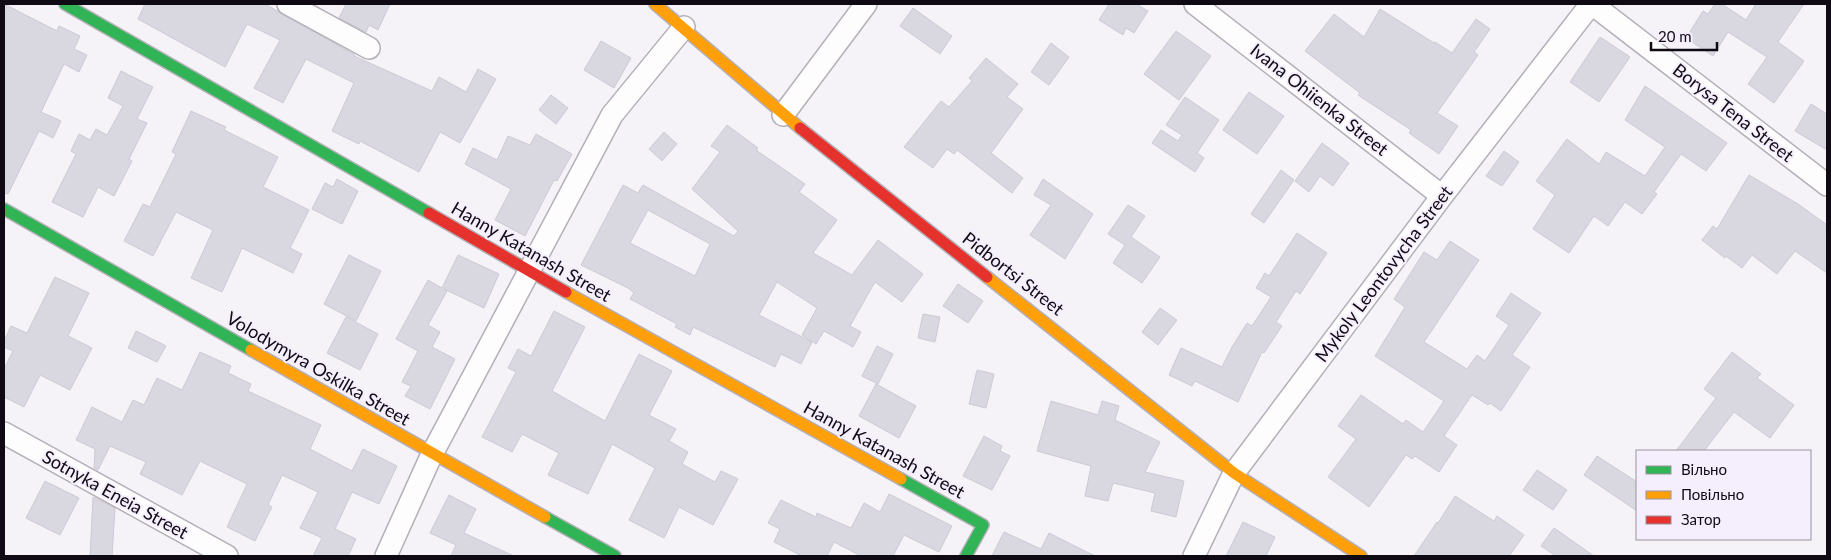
<svg xmlns="http://www.w3.org/2000/svg" width="1831" height="560" font-family="Lato,sans-serif">
<rect width="100%" height="100%" fill="#f5f2f8"/>
<path fill="#d9d8e1" stroke="#cccad4" fill-rule="evenodd" d="M4,4l53,27 2,-5 21,10 -6,13 13,6 -8,17 -15,-8 -23,48 20,9 -8,17 -14,-7 -31,63 -4,-1z
M145,4h120l90,51 -1,1 78,35 7,-14 27,15 12,-23 18,10 -36,64 -20,-11 -21,40 -59,-31 -1,3 -27,-13 22,-48 -48,-24 -23,44 -29,-15 26,-48 -33,-16 -22,43 -87,-48z
M346,4h44l-12,26 -9,-5 -3,7 -27,-14z
M1109,4h27l12,7 -14,22 -8,-5 -3,7 -24,-15z
M1715,4h7l24,16 10,-16h48l-26,38 26,19 -30,42 -26,-19 19,-27 -39,-25 -15,24 -27,-18 17,-27 5,3z
M913,8l39,28 -12,18 -40,-28z
M1380,9l54,34 1,-1 17,11 24,-34 14,10 -16,23 4,3 -41,58 21,13 -19,28 -30,-21 2,-3 -53,-35 2,-2 -55,-42 29,-37 30,23z
M1176,31l35,25 -32,44 -35,-26z
M1600,37l30,20 -31,45 -29,-20z
M601,41l30,17 -17,30 -30,-18z
M1051,43l18,14 -20,28 -18,-13z
M986,58l32,26 -11,13 16,12 -32,44 32,25 -11,15 -55,-43 -3,4 -7,-5 -14,19 -29,-21 37,-46 8,6 23,-26 -3,-3z
M121,71l32,16 -16,32 10,4 -18,36 3,2 -18,35 -16,-9 -15,30 -31,-15 24,-48 -5,-3 8,-17 11,6 6,-11 11,6 16,-29 -15,-8z
M1645,86l82,57 -21,28 -25,-17 -27,38 3,2 -15,20 -17,-12 -17,24 -14,-10 -25,37 -36,-24 22,-34 -19,-14 31,-42 32,25 7,-12 39,24 20,-29 -40,-27z
M1249,92l35,24 -27,38 -34,-24z
M551,95l17,13 -12,16 -17,-14z
M1185,97l34,23 -22,33 7,5 -9,14 -43,-29 9,-13 17,11 4,-6 -16,-10z
M1811,104l16,10v36l-32,-19z
M191,111l35,16 -2,3 54,27 -15,30 46,23 -19,38 12,6 -9,19 -51,-25 -20,44 -31,-14 22,-48 -37,-18 -23,44 -29,-15 19,-37 7,3 26,-53 -4,-2z
M727,125l31,23 -2,2 49,34 -6,8 38,28 -24,33 39,22 26,-35 45,34 -21,28 -27,-20 -25,44 11,6 -8,15 -29,-16 -8,13 -14,-9 15,-27 -40,-26 -18,33 53,27 -11,22 -20,-10 -6,13 -82,-40 -3,8 -15,-8 2,-3 -47,-25 4,-6 -6,-5 -47,-23 42,-80 15,8 5,-8 91,51 4,-5 -46,-42 28,-37 -9,-6zM648,210l62,34 -15,32 -65,-33z
M664,132l13,12 -15,17 -13,-12z
M536,134l36,20 -15,27 -3,-1 -29,56 -30,-16 16,-31 -46,-25 8,-16 24,12 11,-24 22,9z
M1322,143l27,20 -16,23 -13,-10 -11,16 -14,-11z
M1504,151l15,11 -17,24 -16,-10z
M1281,170l13,10 -30,43 -13,-9z
M1749,175l49,29 29,21v48l-32,-22 -18,23 -25,-19 -10,13 -16,-12 -1,2 -23,-18 11,-14 4,3z
M337,179l21,12 -16,33 -30,-15 13,-26 8,4z
M1043,179l50,35 -28,45 -35,-24 21,-30 -17,-10z
M1128,205l17,11 -14,21 29,20 -18,26 -29,-20 12,-18 -17,-11z
M1297,233l30,20 -27,41 -4,-3 -20,31 6,4 -18,27 -2,-1 -24,50 -43,-21 -3,5 -23,-11 12,-27 41,19 10,-20 15,-24 5,3 19,-29 -15,-9 9,-15 4,3z
M1450,241l29,19 -55,82 43,27 10,-14 8,6 24,-36 -13,-9 15,-23 30,20 -29,42 18,12 -29,44 -11,-8 -2,2 -16,-10 -28,41 13,9 -18,27 -24,-16 -3,3 -6,-4 -37,52 -41,-30 28,-38 -18,-13 23,-31 42,29 3,-4 17,12 21,-31 -69,-45 30,-49 -11,-8 30,-47 13,8z
M349,255l32,16 -25,50 -32,-17z
M458,255l41,19 -15,34 -40,-19 3,2 -19,34 12,7 -8,15 23,12 -25,50 -25,-13 6,-10 -9,-4 16,-31 -22,-12 32,-59 14,8z
M55,277l34,16 -21,43 24,12 -22,42 -30,-15 -16,32 -20,-10v-28l9,-18 -9,-4v-6l7,-15 16,7z
M958,284l25,17 -15,22 -25,-17z
M1160,308l17,12 -19,25 -16,-13z
M554,311l31,16 -33,64 53,30 34,-67 33,17 -23,44 27,14 -7,12 19,11 -6,12 33,18 6,-11 17,8 -25,46 -34,-18 -15,31 -35,-18 26,-52 -43,-24 -24,50 -40,-19 11,-22 -37,-19 -10,18 -30,-15 34,-65 -8,-4 10,-19 13,7z
M923,314l17,3 -5,25 -17,-4z
M346,317l32,17 -18,36 -33,-17z
M136,331l30,15 -9,16 -29,-14z
M877,346l16,8 -15,30 -16,-8z
M200,352l31,14 -3,7 23,11 -3,7 73,34 -11,24 42,22 11,-22 34,17 -18,38 -27,-12 -17,37 21,10 -8,17h-35l9,-18 -22,-10 18,-36 -36,-17 -14,30 4,2 -17,34 -28,-14 20,-43 -47,-23 -18,34 -42,-21 6,-12 -36,-16 -12,24 -4,-2 1,-19 -19,-9 16,-33 30,15 11,-22 11,5 13,-27 25,12z
M1732,352l29,22 -4,4 37,27 -24,33 -36,-26 -30,39h-28l40,-53 -12,-9z
M977,370l17,4 -8,34 -17,-4z
M876,384l40,22 -17,32 -40,-22z
M1051,401l47,14 4,-14 17,5 -4,14 45,22 -15,30 39,9 -8,36 -25,-6 4,-18 -42,-10 -5,18 -23,-5 6,-30 -54,-15z
M984,436l18,10 -2,5 10,5 -18,34 -29,-14z
M1597,456l40,26v29l-53,-36z
M1537,470l30,20 -14,20 -30,-20z
M45,481l34,17 -19,37 -34,-17z
M889,494l63,32 -13,26 -35,-17 -11,21h-32l-27,-14 -7,14h-25l-28,-14 6,-13 -12,-6 13,-23 35,17 1,-4 34,15 13,-25 16,9z
M449,495l27,14 -12,24 50,23h-63l5,-11 -26,-12z
M1455,496l39,25 3,-5 27,19 -15,21h-95l23,-34 1,1z
M93,497l22,11 -3,48h-22z
M1243,522l32,15 -9,19h-40z
M1554,528l40,28h-38l-15,-10z
M1004,532l37,17 8,-16 46,23h-103z"/>
<g fill="none" stroke-linecap="round" stroke-linejoin="round">
<defs>
<path id="street" d="M288,4l81,44
M1195,4l247,192
M1592,4l235,181
M783,115l83,-111
M4,433l223,123
M386,556l46,-102 180,-339 72,-88
M1194,556l40,-83 208,-277 149,-192"/>
<path id="fast" d="M65,4l364,209
M4,209l247,141
M901,479l82,46 -17,31
M545,517l70,39"/>
<path id="slow" d="M655,4l145,124
M987,277l247,196 127,83
M566,292l335,187
M251,350l294,167"/>
<path id="jam" d="M800,128l187,149
M429,213l137,79"/>
</defs>
<use href="#street" stroke="#b4afb8" stroke-width="24"/>
<use href="#fast" stroke="#b4afb8" stroke-width="14"/>
<use href="#slow" stroke="#b4afb8" stroke-width="14"/>
<use href="#jam" stroke="#b4afb8" stroke-width="14"/>
<use href="#street" stroke="#fefdfe" stroke-width="21"/>
<use href="#fast" stroke="#30b455" stroke-width="11"/>
<use href="#slow" stroke="#ff9f0a" stroke-width="11"/>
<use href="#jam" stroke="#e5322d" stroke-width="11"/>
</g>
<g text-anchor="middle" stroke-width="4" stroke-linejoin="round" paint-order="stroke">
<g font-size="18" fill="#100a15" stroke="#f5eefc">
<text transform="translate(1319 100) rotate(38)" y="6">Ivana Ohiienka Street</text>
<text transform="translate(1733 113) rotate(38)" y="6">Borysa Tena Street</text>
<text transform="translate(531 252) rotate(30)" y="6">Hanny Katanash Street</text>
<text transform="translate(1013 274) rotate(38)" y="6">Pidbortsi Street</text>
<text transform="translate(1384 274) rotate(-53)" y="6">Mykoly Leontovycha Street</text>
<text transform="translate(318 369) rotate(30)" y="6">Volodymyra Oskilka Street</text>
<text transform="translate(884 450) rotate(29)" y="6">Hanny Katanash Street</text>
<text transform="translate(115 495) rotate(29)" y="6">Sotnyka Eneia Street</text>
</g>
</g>
<rect width="1831" height="560" fill="none" stroke="#100a15" stroke-width="10"/>
<rect x="1636" y="450" width="175" height="90" fill="#f5eefc" stroke="#9993a0"/>
<rect x="1646" y="466" width="25" height="8" fill="#30b455" stroke="#9993a0"/>
<text x="1681" y="475" font-size="15" fill="#100a15">Вільно</text>
<rect x="1646" y="491" width="25" height="8" fill="#ff9f0a" stroke="#9993a0"/>
<text x="1681" y="500" font-size="15" fill="#100a15">Повільно</text>
<rect x="1646" y="516" width="25" height="8" fill="#e5322d" stroke="#9993a0"/>
<text x="1681" y="525" font-size="15" fill="#100a15">Затор</text>
<path d="M1651 42v8h66v-8" fill="none" stroke="#100a15" stroke-width="2.5"/>
<text x="1658" y="42" font-size="15" fill="#100a15" stroke="#f5eefc" stroke-width="4" paint-order="stroke">20 m</text>
</svg>
